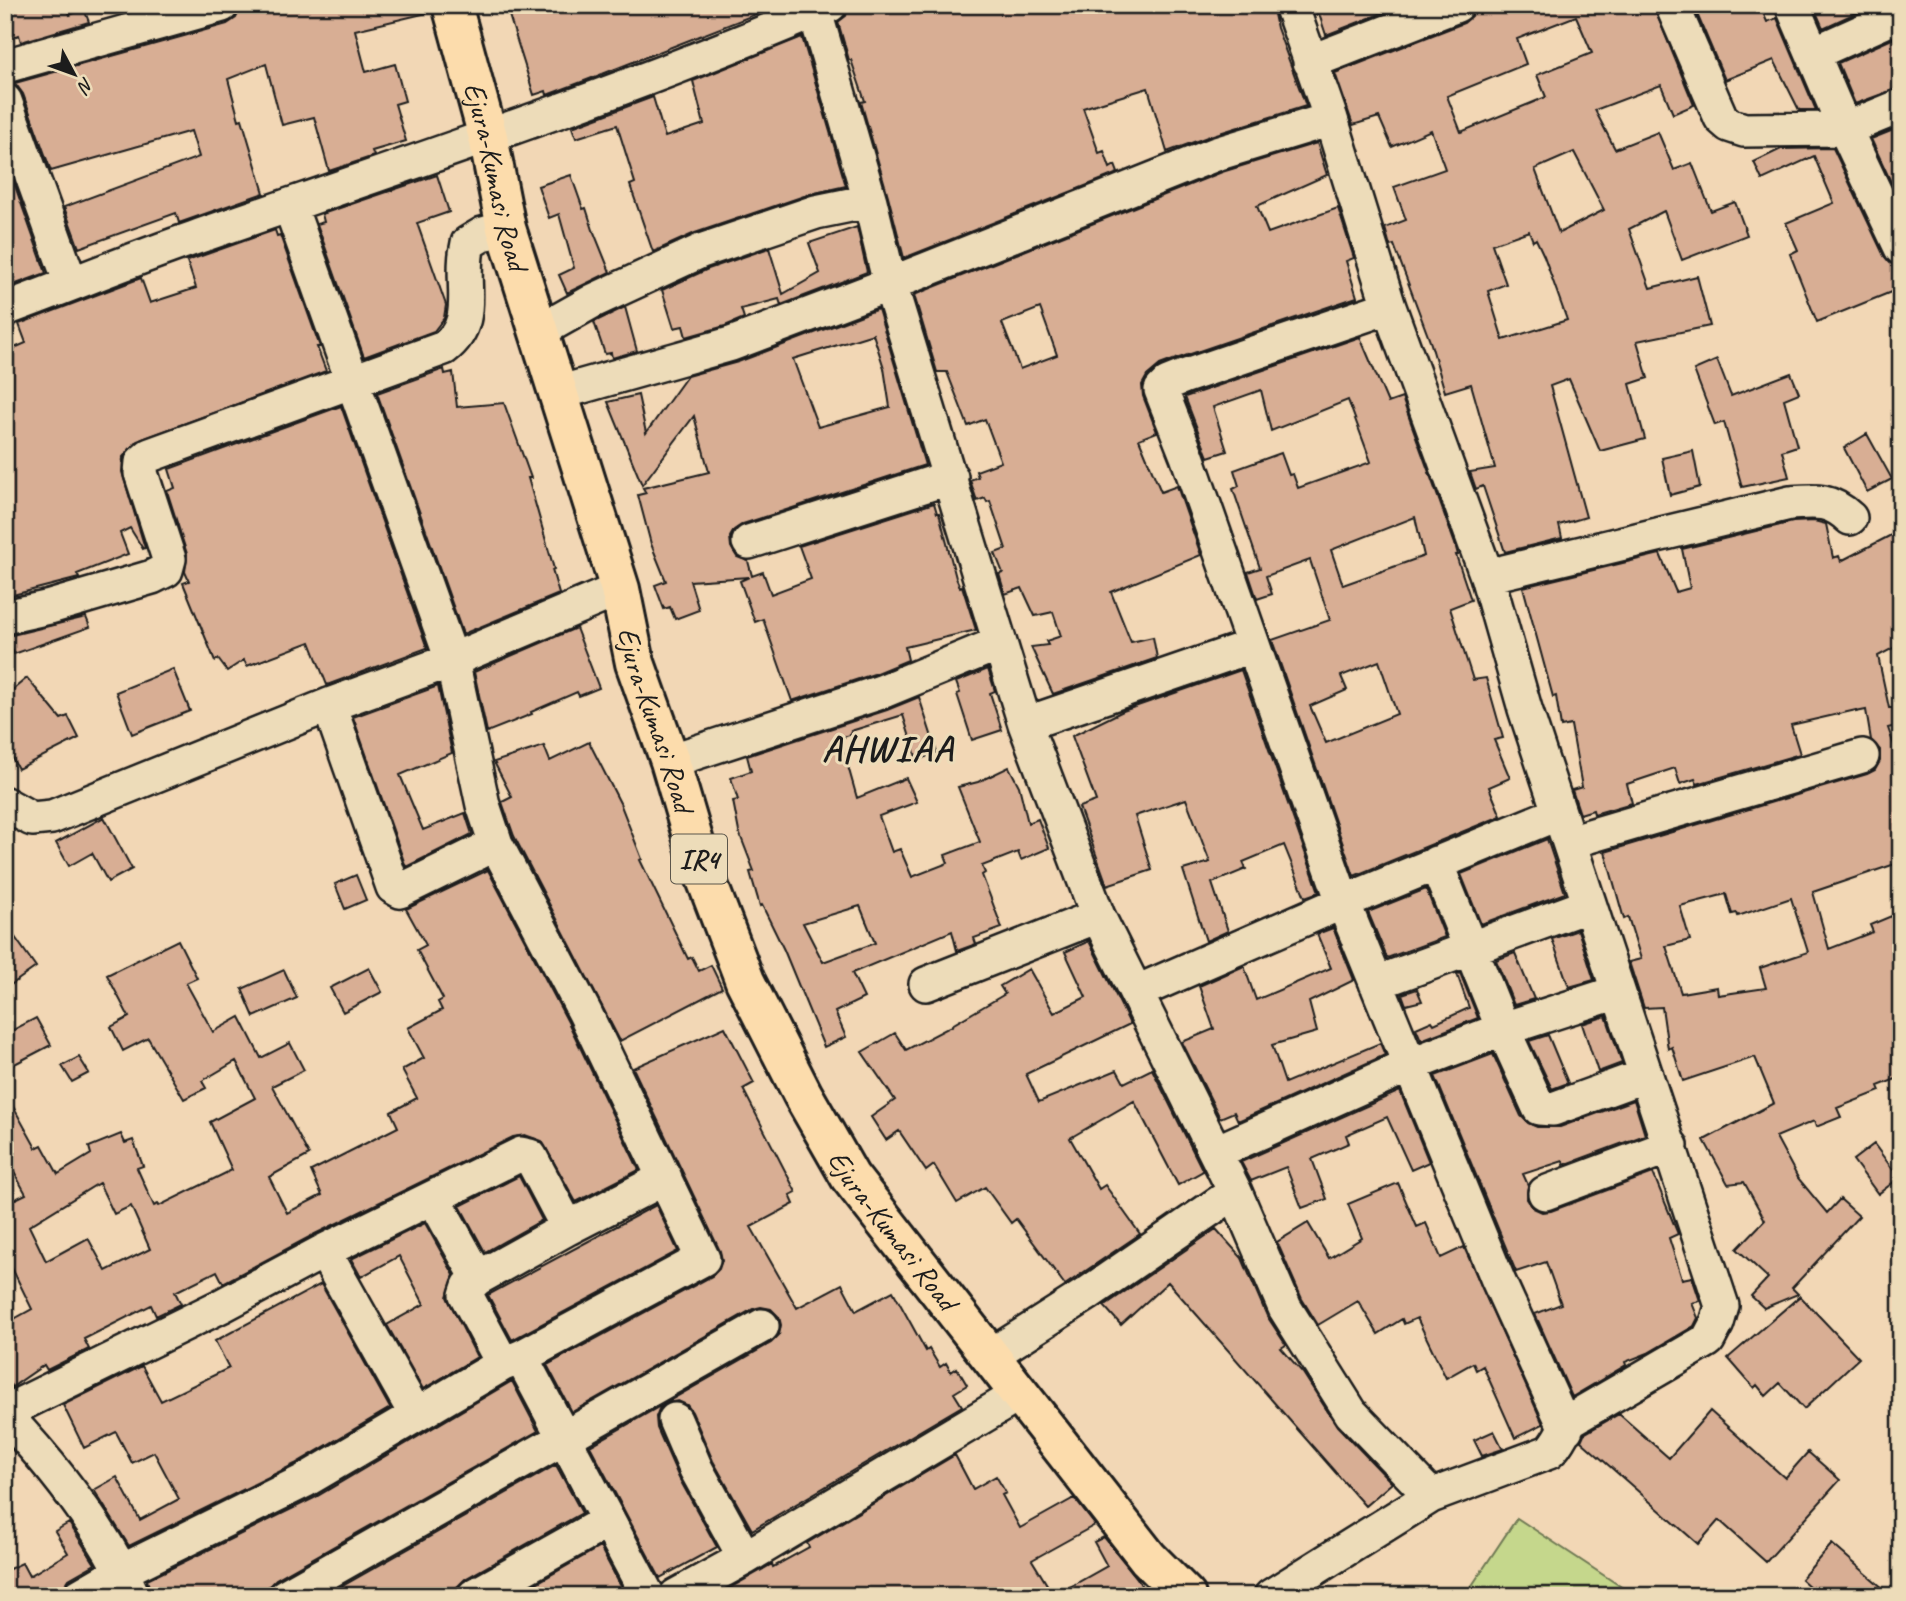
<svg xmlns="http://www.w3.org/2000/svg" width="1906" height="1601" font-family="Caveat,sans-serif">
<rect width="100%" height="100%" fill="#f2d7b5"/>
<filter id="ink" filterUnits="userSpaceOnUse"><feTurbulence type="fractalNoise" baseFrequency=".0143" numOctaves="2"/><feDisplacementMap in="SourceGraphic" scale="14" xChannelSelector="R" yChannelSelector="G"/><feConvolveMatrix kernelMatrix="1 2 1 2 8 2 1 2 1" color-interpolation-filters="sRGB"/></filter>
<g filter="url(#ink)">
<path fill="#c5d78c" stroke="#707a54" stroke-width="2" d="M1517,1518l118,78h-170z"/>
<path fill="#d8ae94" stroke="#1c1c1c" stroke-width="2" fill-rule="evenodd" d="M5,5h61l4,10 14,-6 5,13 -68,20 -2,-7 -14,5z
M248,5h178l1,8 -72,17 11,42 29,-8 10,37 -10,3 11,37 -34,10 2,5 -45,15 -15,-54 -32,8 -16,-61 -38,15 11,41 3,-1 22,74 -85,30 -3,-10 -97,35 -15,-41 135,-50 -8,-26 -140,40 -28,-77 -8,-11 212,-59 9,-6 5,-11z
M532,5h247l-192,75 -40,15 -1,-4 -12,4 -26,-83z
M849,5h423l5,23 29,78 -96,30 -43,16 -19,-64 -65,20 16,45 5,-2 6,17 5,-3 3,8 -214,85 -16,-62 -27,-94 4,-1 -14,-41h-2l-11,-38 8,-6z
M1311,5h92l-77,30 -7,-21 -4,1z
M1476,5h177l41,100 -21,9 -12,-29 -66,25 20,39 43,-17 16,38 18,-7 19,48 24,-9 12,33 -65,25 -18,-49 -35,18 21,59 47,-12 13,50 -73,15 11,37 -18,6 15,55 -45,12 -31,-72 -19,7 36,131 -27,8 3,13 -57,14 -22,-66 -7,3 -6,-17 25,-4 -24,-84 -26,8 -14,-48 -37,-99 -4,1 -5,-18 21,-8 -12,-33 51,-18 -14,-39 -39,17 -13,-30 -26,8 -18,-52 129,-50 8,-7zM1576,16l16,37 -55,22 9,22 -85,35 -14,-36 79,-32 -9,-25zM1574,152l30,58 -45,23 -24,-64zM1529,231l4,10 3,-2 8,17 23,64 -64,20 -15,-49 18,-7 -14,-40z
M1719,5h41l7,17 10,-4 39,92h-17l-25,-50 -49,20 -28,-66z
M1813,5h60l-50,23z
M1901,35v52l-46,17 -17,-41z
M802,37l44,149 -36,8 -115,39 -42,19 -23,-67 5,-2 -18,-58 -41,13 -4,-11 81,-30 12,40 39,-13 -11,-43z
M1901,127v69l-3,1 -27,-58z
M1317,143l10,32 -70,31 11,27 70,-25 16,50 -8,3 11,36 -181,62 -16,6 -13,11 -5,9 1,11 14,36 -18,7 22,53 16,-6 24,69 -90,37 20,50 22,-5 4,21 -104,36 -22,-47 17,-2 -2,-4 15,-5 -8,-24 -18,4 -13,-28 -17,6 -6,-20 4,-1 -8,-20 11,-4 -16,-48 -3,1 -2,-4 -8,3 -7,-21 8,-3 -2,-6 25,-9 -16,-43 -17,7 -21,-54h-10l-23,-77 308,-123zM1040,308l17,47 -37,14 -18,-46z
M1833,148l51,108 6,7 8,4 3,7v14l-84,34 -27,-68 8,-4 -12,-27 48,-20 -20,-47 -52,24 -8,-18 27,-13z
M5,158l41,115 -41,15z
M437,175l12,37 -32,11 29,82 -2,13 -10,13 -70,26 -47,-133 7,-2 -2,-8z
M571,175l12,34 3,-1 7,22 17,42 -43,21 -8,-18 15,-7 -15,-54 -10,4 -11,-32z
M857,227l10,45 -86,33 -2,-6 -38,10 3,9 -19,8 -39,11 -3,-11 -9,2 -12,-38 46,-21 61,-21 14,46 37,-21 -11,-30z
M275,230l2,6 3,-1 40,112h-3l9,24 -189,70 -14,16 -1,15 23,76 -2,1 -13,-21 -10,5 8,21 -51,20 2,4 -74,19v-245l21,-9 -7,-19 122,-46 9,25 46,-15 -9,-27z
M625,307l12,44 -25,7 -1,-5 -6,1 -11,-32z
M878,309l47,156 -182,59 -9,6 -4,7 1,10 6,10 11,4 4,15 11,-4 8,22 40,-15 -12,-33 135,-43 3,10h2l17,65 4,9 2,-1 14,44 -71,17 3,13 -34,14 -82,27 -29,-82 -8,3 -15,-41 9,-4 -59,4 9,29 -24,9 -5,-12 -6,2 -9,-24 11,-4 -15,-37 -13,-49 8,-2 -3,-5 66,-16 -15,-56 -52,69 -34,-83 30,-7 8,38 41,-57 51,-14zM873,334l11,34 6,39 -72,20 -25,-68z
M1360,337l28,66 14,-5 53,146 3,11h-2l15,45 -21,8 23,72 13,-2 17,60 -9,2 16,38 -21,9 12,29 -147,60 -82,-236 58,-20 -20,-60 -44,16 6,18 -15,5 -9,-27 12,-4 -27,-79 6,-3 -5,-16 47,-17 8,22 4,-1 5,14 73,-26 -23,-62 -77,31 -10,-41 -48,17 14,44 -19,6 -23,-60zM1415,517l9,39 -81,29 -12,-35zM1379,661l18,53 -71,29 -16,-37 37,-16 -6,-14z
M1717,360l14,36 60,-23 8,20 -15,6 13,47 -15,5 7,26 -47,10 -18,-65 -9,3 -21,-55z
M444,369l1,5 8,-2 4,35 47,-4 27,75h-3l26,91 -2,1 7,24 -96,40 -86,-241z
M341,406l86,242 -100,37 -17,-43 -63,24 -3,-6 -17,11 -9,-12 -3,2 -32,-78 6,-2 -4,-9 2,-18 -20,-63 8,-3 -6,-19z
M1867,434l25,45 -25,13 -23,-44z
M1693,451l7,36 -30,8 -8,-37z
M1814,521l12,3 7,34 6,-2 2,5 60,-31v114l-23,12 11,52h4l3,18 -8,2 13,37v97l-88,30 16,57 44,-17 -3,-7 31,-13v165l-23,9 2,5 -43,17 4,9 -25,10 -2,-6 -38,16 22,41 29,35 13,-14 19,17 -67,72 6,6 -34,14 -13,-12 17,-18 -31,-29 28,-29 -21,-38 -16,2 -24,-44 70,-37 -19,-46 -72,24 -11,-34 -4,2 -6,-42 -18,1 -15,-46 12,-3 -13,-42 -4,2 -19,-67 262,-78 8,-4 5,-9v-11l-9,-10 -5,-30 -10,2v-2l-65,15 9,29 -103,30 -2,-5 -15,5 -5,-16 -48,16 5,19 -38,11 -1,-4 -13,4 -8,-24 10,-3 -11,-62 -10,2 -5,-31 -3,1 -30,-110 137,-33 16,38 14,-4 -8,-39 111,-27zM1726,894l6,20 5,-1 1,3 53,-18 17,54 -48,16 6,20 -48,7 -1,-8 -36,6 -15,-47 24,-6 -10,-34z
M86,617l4,10 -76,27 -6,-18z
M576,628l23,60 -20,8 -2,-4 -46,20 1,2 -45,18 -13,-60z
M173,669l17,42 -58,23 -16,-42z
M988,669l7,22 -5,2 12,37 -30,10 -15,-46 3,-1 -4,-11z
M1241,670l78,222 -14,5 -21,-52 -41,17 3,7 -34,14 16,48 -22,10 -23,-71 27,-8 -24,-63 -51,17 17,54 -45,15 -28,-78 17,-6 -24,-65 51,-25z
M27,678l34,41 7,-3 11,22 -61,31 -13,-25v-48z
M438,686l14,67 -52,22 23,55 42,-17 7,21 -66,33 -53,-150z
M919,697l18,56 -20,7 -14,-45 -52,16 1,3 -12,4 17,60 49,-20 11,24 -38,14 13,36 8,-3 12,28 36,-14 -3,-8 35,-13 -22,-55 20,-5 31,-15 10,19 9,37 10,-4 11,29 -28,12 -3,-8 -36,14 3,7 -3,2 20,53 -28,10 2,6 -19,7 -5,-20 -100,42 12,25 -29,14 11,25 -22,10 -40,-97 -22,-45 -2,1 -10,-34 4,-1 -15,-39 -6,-31 5,-1 -7,-22 20,-7 -4,-15 140,-46zM860,906l15,37 -52,19 -20,-39z
M589,742l31,61 22,56 -2,1 48,99 4,-2 7,14 12,-6 11,23 -102,53 -106,-205 -12,-34 10,-5 -18,-35 50,-16 6,15z
M104,817l28,52 -24,13 -16,-29 -23,13 -13,-23z
M1547,839l18,54 -84,31 -20,-50z
M488,870l80,152 71,148 -63,32 -34,-61 -17,-6 -12,2 -198,97 -92,49 -6,-12 -42,21 6,12 -25,12 -5,-11 -67,34 5,10 -42,21 -3,-5 -32,22 -7,-10v-53l27,-15 -27,-55v-50l21,-10 -21,-38v-64l31,56 6,-3 16,29 33,-20 -2,-7 32,-13 4,9 8,-3 10,26 -6,2 17,38 4,-2 1,2 73,-36 -22,-48 45,-24 -19,-37 -34,20 4,7 -22,11 -36,-61 -25,13 -12,-24 18,-10 -22,-42 71,-35 19,38 -11,5 27,49 27,-15 21,41 29,-15 14,27 -32,16 37,69 -40,22 18,36 35,-18 -11,-24 87,-44 -7,-15 26,-14 -15,-28 22,-12 -16,-30 34,-18 -4,-8 5,-3 -26,-49 9,-5 -20,-36zM99,1183l15,31 17,-8 19,43 -44,22 -18,-33 -42,23 -17,-35z
M356,875l10,25 -21,9 -10,-25z
M1426,889l19,48 -58,21 -19,-46z
M5,923l31,44 -31,22z
M1333,928l21,52 -45,22 8,30 -45,13 13,38 95,-40 5,12 -147,66 -4,-9 -14,6 -38,-76 32,-13 -15,-43 45,-20 12,34 75,-32 -14,-34z
M1578,930l16,50 -25,7 -17,-48z
M1089,941l41,83 -104,50 13,28 78,-32 7,13 28,-14 51,102 -25,14 -44,-84 -64,37 29,51 6,-4 35,49 -75,51 -49,-66 -5,4 -26,-36 -28,16 -23,-38 -8,6 -27,-40 -13,9 -15,-23 24,-17 -33,-48 33,-19 11,17 46,-24v-1l53,-31 -5,-8 29,-17 25,44 32,-16 -21,-45z
M1515,953l19,46 -20,6 -18,-45z
M369,968l13,24 -39,20 -13,-24z
M284,970l13,28 -43,19 -12,-28z
M1460,973l18,45 -57,22 -5,-12 16,-7 2,3 35,-16 -12,-34z
M1417,989l5,12 -16,4 -4,-11z
M1606,1016l16,47 -24,9 -16,-48z
M36,1018l15,27 -46,24v-35z
M725,1027l29,56 -11,6 53,103 -6,3 4,9 -43,23 46,81 45,-24 14,27 37,-20 33,60 3,-2 11,18 6,-4 5,9 6,-4 10,17 -13,8 8,13 -210,124 -39,-69 -21,-49 -5,-7 -9,-4 -11,2 -8,6 -3,8 1,11 22,50 38,69 -57,31 -70,-132 181,-103 8,-8 2,-10 -2,-8 -8,-8 -10,-2 -8,2 -181,103 -25,-47 165,-89 7,-7 3,-9 -2,-9 -87,-183z
M1548,1035l20,48 -16,6 -23,-48z
M1493,1054l28,62 7,7 9,4h23l74,-27 11,35 -81,30 -1,-4 -40,13 5,11 -1,14 6,9 9,4 9,-1 102,-38 25,61 -9,4 13,41 10,-2 8,24 -8,2 6,15 -4,8 -46,27 -23,9 1,3 -54,32 -37,-83 26,-10 -15,-42 -30,10 -81,-196z
M79,1057l10,16 -17,9 -10,-16z
M1400,1091l29,71 -18,8 -24,-53 -41,18 3,8 -37,16 15,40 -25,9 -16,-41 -35,14 -10,-19z
M1874,1144l25,34 -21,16 -25,-34z
M519,1176l23,44 -57,32 -25,-46z
M1398,1183l19,44 9,-4 15,35 23,-11 79,177 -28,14 -32,-72 -7,4 -3,-7 -27,15 -29,-60 -13,6 -2,-5 -24,15 -20,-33 -40,24 -16,-26 -25,-57 31,-19 21,35 33,-20 -14,-34z
M656,1205l22,46 -166,89 -24,-45z
M425,1223l29,52 -7,22 30,60 -54,32 -36,-64 37,-21 -25,-48 -38,21 -10,-18z
M1216,1229l26,29 25,58 19,29 -5,3 22,25 34,53 55,57 -27,23 -197,-224 -47,43 -17,-19z
M321,1284l69,124 -95,56 -166,82 -35,-56 23,-13 23,43 39,-21 -25,-47 -22,11 -16,-31 -32,16 -21,-43 79,-39 19,35 68,-33 -14,-27z
M1800,1296l59,62 -55,51 -24,-26 -14,13 -9,-11 -3,3 -26,-30z
M512,1381l26,50 -262,148 -7,7 -3,10h-114l-5,-16 167,-82z
M1710,1411l75,67 23,-26 32,28 -74,82 -47,-42 -21,24 -117,-103 3,-7 35,-20 50,44z
M1494,1431l9,18 -21,7 -8,-16z
M955,1455l18,34 23,-13 10,17 -4,2 18,33 54,-30 21,27 -63,35 22,36h-338l56,-32 1,3 36,-20 -2,-4z
M556,1465l26,48 -117,66 -8,8 -2,9h-130z
M69,1523l26,41 -26,15 -8,13 -8,4h-48v-25l17,-8 7,13 39,-23 -13,-22z
M1104,1537l33,41 10,18h-93l53,-30 -13,-24z
M1832,1544l60,52h-72l-19,-17z
M600,1547l26,49h-112z"/>
<g fill="none" stroke-linecap="round" stroke-linejoin="round">
<defs>
<path id="minor" d="M1672,5l49,113 8,7 15,5 101,-1 56,-23
M1792,5l53,124 56,119
M1814,53l87,-39
M1310,62l147,-57
M5,66l217,-61
M5,101l66,183
M1389,307l-206,70 -15,6 -7,7 26,66 156,446 155,378 68,149
M5,309c63,-23 125,-49 189,-71 213,-74 428,-144 636,-233
M538,332l55,-31 108,-50 115,-39 54,-11
M558,393l173,-49 159,-60 326,-130 115,-35
M749,542l202,-65
M1487,576l303,-73c26,-2 40,-4 60,15
M5,617l45,-10 102,-30 14,-7 3,-11 -28,-86 1,-11 8,-7 294,-107c36,-27 14,-65 24,-105l15,-9 23,-6
M1000,643l25,81 73,192 137,276 50,116 66,105 80,83
M329,705l64,182 7,4 96,-47
M1025,724l227,-78
M670,761l211,-69 119,-49 -110,-359 -20,-83 -57,-196
M5,804l27,15 20,-2 277,-112 123,-45 168,-71
M1569,842l293,-86
M1436,863l67,166 36,79 14,1 93,-34
M1376,983l213,-78
M926,984l172,-68
M1137,992l206,-90 216,-89
M1216,1152l194,-87 93,-36 115,-37
M1545,1193l126,-47
M434,1199l44,79
M324,1251l92,164
M990,1356l97,-62 148,-102
M521,1357l127,239
M503,1364l-37,-69 3,-9 9,-8 90,-50 97,-50
M5,1412l216,-106 103,-55 197,-97 9,2 38,72
M5,1415c50,53 98,113 128,181
M675,1420l21,49 49,89
M79,1596l43,-25 182,-90 199,-117 18,-7 182,-98 -118,-246 -89,-169 -13,-39 -31,-145 -162,-454
M285,1596l477,-270
M474,1596l134,-75
M676,1596l69,-38 275,-164
M1271,1596l160,-100 118,-44c11,-10 14,-24 23,-33l136,-79 9,-17 5,-17 -197,-597 -38,-133 -98,-269 -58,-188 -40,-114"/>
<g id="major">
<path id="s1" d="M452,5l36,132 18,91 114,361 15,74 35,98 31,105 44,115 58,114 47,82 298,381 38,38"/>
</g>
</defs>
<use href="#minor" stroke="#1c1c1c" stroke-width="38"/>
<use href="#major" stroke="#1c1c1c" stroke-width="44"/>
<use href="#minor" stroke="#eddcb9" stroke-width="33"/>
<use href="#major" stroke="#fcdcac" stroke-width="38"/>
</g>
</g>
<g text-anchor="middle" stroke-width="6" stroke-linejoin="round" paint-order="stroke">
<rect fill="#eddcb9" stroke="#5b564b" stroke-width="2" x="671" y="834.5" width="56" height="49" rx="5"/>
<g font-size="28" font-weight="bold" fill="#1c1c1c">
<text x="699" y="869">IR4</text>
</g>
<g font-size="30" fill="#1c1c1c" stroke="#eddcb9">
<text dy="10" stroke="none"><textPath href="#s1" startOffset="177">Ejura-Kumasi Road</textPath></text>
<text dy="10" stroke="none"><textPath href="#s1" startOffset="744">Ejura-Kumasi Road</textPath></text>
<text dy="10" stroke="none"><textPath href="#s1" startOffset="1311">Ejura-Kumasi Road</textPath></text>
</g>
<g font-size="37" font-weight="bold" letter-spacing="2" fill="#1c1c1c" stroke="#eddcb9">
<text x="888" y="761">AHWIAA</text>
</g>
</g>
<rect width="1906" height="1601" fill="none" stroke="#eddcb9" stroke-width="28"/>
<rect x="14" y="14" width="1878" height="1573" fill="none" stroke="#1c1c1c" stroke-width="2.5" filter="url(#ink)"/>
<g transform="translate(74 74) rotate(131)" stroke="#eddcb9" stroke-width="5" paint-order="stroke">
<path d="M0-5L12 26L0 18L-12 26Z" fill="#1c1c1c"/>
<text y="-10" font-size="19" font-weight="bold" text-anchor="middle" fill="#1c1c1c">N</text>
</g>
</svg>
